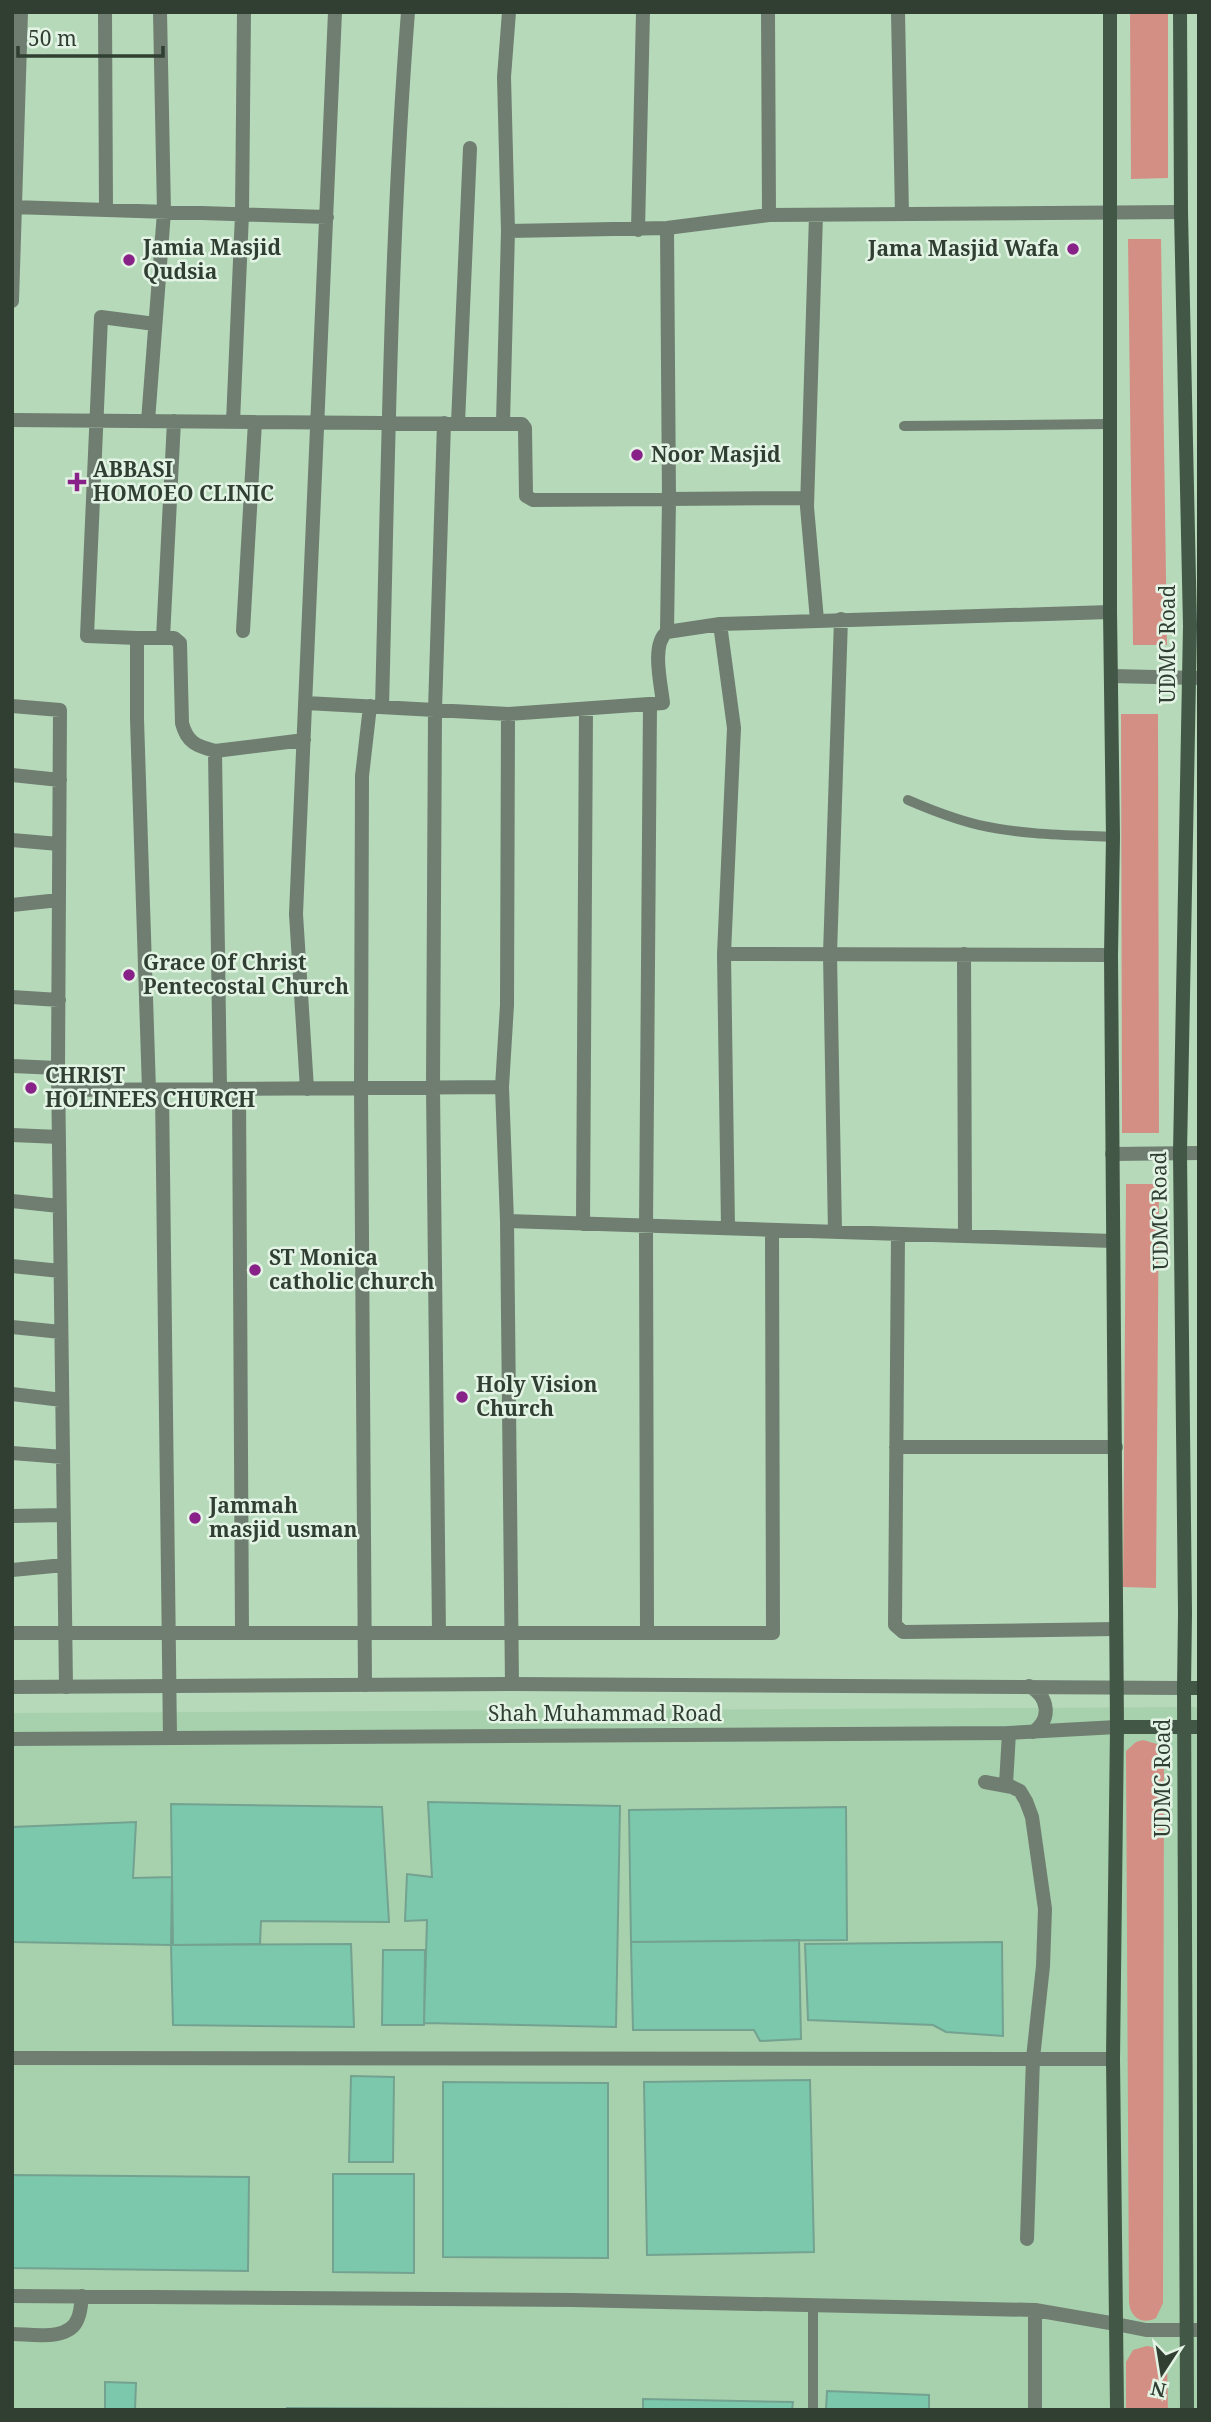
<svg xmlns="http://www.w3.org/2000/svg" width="1211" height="2422" font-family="'Noto Serif',serif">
<rect width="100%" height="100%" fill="#b6d9ba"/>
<path fill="#a7d0ac" d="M1199,1707v703h-1187v-697z"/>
<path fill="#d48f85" d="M1130,12h38v166l-37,1z
M1128,239h33l6,406h-34z
M1121,714h37l1,419h-37z
M1126,1184h33l-3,404 -33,-1z
M1143,1740l14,4 7,12 -1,547 -7,15c-13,7 -26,0 -27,-16l-3,-551 10,-9z
M1147,2346c11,2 17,6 20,17l1,47h-42v-48l7,-12z"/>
<path fill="#7bc8ac" stroke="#74a290" stroke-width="2" d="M428,1802l192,4 -4,221 -192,-4 3,-103 -22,1 2,-47 25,3z
M171,1804l211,3 7,115 -128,-1 -1,23 -87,1z
M846,1807l1,133 -216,2 -2,-132z
M136,1822l-3,56 39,-1 -1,68 -159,-3v-115z
M799,1940l2,99 -41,2 -6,-11h-121l-2,-88z
M1002,1942l1,94 -57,-4 -13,-7 -125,-5 -3,-76z
M351,1944l3,83 -181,-2 -2,-80z
M383,1950h42l-1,75h-42z
M351,2076l43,1 -1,85h-44z
M810,2080l4,172 -167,3 -3,-173z
M443,2082l165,1v175l-165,-1z
M333,2174h81v99l-81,-1z
M12,2175l237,2 -1,94 -236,-3z
M105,2382l31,1 -1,27h-30z
M827,2391l102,4v15h-103z
M643,2399l150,3 -1,8h-149z
M287,2408l305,1v1h-305z"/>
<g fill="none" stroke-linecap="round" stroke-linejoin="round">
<path stroke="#6f7e71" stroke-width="10" d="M904,426l206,-2
M908,800c23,10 46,19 71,25 44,10 90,10 134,12
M813,2410v-105"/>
<path stroke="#6f7e71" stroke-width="14" d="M105,12l1,198
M768,12l1,203
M898,12l4,202
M12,207l315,10
M816,215l-9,292 10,113
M638,230l5,-218
M508,231l159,-3 102,-13 412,-3
M12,301l9,-289
M12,420l510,4 3,4 1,68 7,4 274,-2
M148,421l16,-209 -4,-200
M233,422l9,-208 2,-202
M458,423l12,-275
M503,423l5,-192 -4,-154 5,-65
M720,624l14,104 -10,226 4,274
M243,631l12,-209
M667,632l2,-133 -2,-271
M137,638l-50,-2 14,-319 54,7
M163,638l11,-217
M306,703l202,11 155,-11c-2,-19 -12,-59 4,-71l53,-8 390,-12
M12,706l48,4 -2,358 8,619
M382,707c6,-231 8,-464 26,-695
M508,714l-1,291 -5,82 5,134 5,463
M12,775l48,5
M12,840l47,4
M12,905l47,-5
M724,954l387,1
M964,954l1,282
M12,997l47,3
M12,1066l46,2
M220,1089l-5,-338 89,-11
M239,1089l3,544
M307,1089l-11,-175 39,-902
M59,1090l443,-3
M149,1090l-12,-371v-81h37l6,5 2,80c5,20 15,23 33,28
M162,1090l8,648
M12,1135l47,2
M1112,1154l87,-1
M12,1201l47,5
M507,1221l606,20
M583,1224l3,-515
M835,1232l-5,-278 11,-335
M898,1234l-3,391 8,7 213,-3
M12,1266l48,5
M12,1327l49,5
M12,1394l50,6
M896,1447h220
M12,1453l51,4
M12,1516l51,-1
M12,1570l52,-5
M12,1633h761l-1,-403
M439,1633l-6,-545 2,-378 9,-287
M647,1633l-1,-407 4,-522
M365,1685l-4,-597 1,-312 8,-70
M985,1782l27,5 8,4 6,10 6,16 13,92 -2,57 -10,92 -6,181
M1006,1784l3,-51
M12,2058l1101,1
M12,2296l560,4 463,10 81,14
M12,2334c20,0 58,8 66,-16 3,-7 3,-15 4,-22
M1035,2410v-100"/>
<path stroke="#6f7e71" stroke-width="14" d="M1111,676l88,2
M1029,1686c20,11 23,33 4,46
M12,1687l500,-3 672,4
M12,1739l997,-6 108,-6
M1116,2324l30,6h53"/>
<path stroke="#435746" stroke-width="14" d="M1110,12v600l3,225 -2,118 6,772 -4,332 4,351
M1180,12l1,200 9,414 -10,527 5,460 -1,75 3,722
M1184,1688h15
M1117,1727h82"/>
</g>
<g fill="#892288" stroke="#e3f4e5" stroke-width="2.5">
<circle cx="1073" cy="249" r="7"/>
<circle cx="129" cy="260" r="7"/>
<circle cx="637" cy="455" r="7"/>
<path d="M73.5 471.5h7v7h7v7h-7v7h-7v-7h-7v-7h7z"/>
<circle cx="129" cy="975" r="7"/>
<circle cx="31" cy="1088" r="7"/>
<circle cx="255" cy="1270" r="7"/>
<circle cx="462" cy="1397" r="7"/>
<circle cx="195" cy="1518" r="7"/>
</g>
<g text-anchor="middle" stroke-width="5" stroke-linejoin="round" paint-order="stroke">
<g font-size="21" font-weight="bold" fill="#313f33" stroke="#e3f4e5" text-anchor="start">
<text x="143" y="255">Jamia Masjid<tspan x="143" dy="24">Qudsia</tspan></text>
<text x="1059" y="256" text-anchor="end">Jama Masjid Wafa</text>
<text x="651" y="462">Noor Masjid</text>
<text x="93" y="477">ABBASI<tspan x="93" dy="24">HOMOEO CLINIC</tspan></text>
<text x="143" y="970">Grace Of Christ<tspan x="143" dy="24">Pentecostal Church</tspan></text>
<text x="45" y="1083">CHRIST<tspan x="45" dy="24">HOLINEES CHURCH</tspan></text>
<text x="269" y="1265">ST Monica<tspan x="269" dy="24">catholic church</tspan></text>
<text x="476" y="1392">Holy Vision<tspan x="476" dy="24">Church</tspan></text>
<text x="209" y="1513">Jammah<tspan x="209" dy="24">masjid usman</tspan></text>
</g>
<g font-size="21" fill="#313f33" stroke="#e3f4e5">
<text transform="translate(1168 644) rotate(-90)" y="7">UDMC Road</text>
<text transform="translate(1160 1211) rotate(-91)" y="7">UDMC Road</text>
<text x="605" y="1721">Shah Muhammad Road</text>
<text transform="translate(1163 1778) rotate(-90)" y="7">UDMC Road</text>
</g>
</g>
<rect width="1211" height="2422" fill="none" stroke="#313f33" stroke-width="28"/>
<g transform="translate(1162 2373) rotate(192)" stroke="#e3f4e5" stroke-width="5" paint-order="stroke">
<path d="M0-5L12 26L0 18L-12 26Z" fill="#313f33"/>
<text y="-10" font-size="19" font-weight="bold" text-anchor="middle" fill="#313f33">N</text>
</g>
<path d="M18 46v10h145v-10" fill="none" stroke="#313f33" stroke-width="3.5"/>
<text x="28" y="46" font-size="21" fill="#313f33" stroke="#e3f4e5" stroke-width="5" paint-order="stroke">50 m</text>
</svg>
